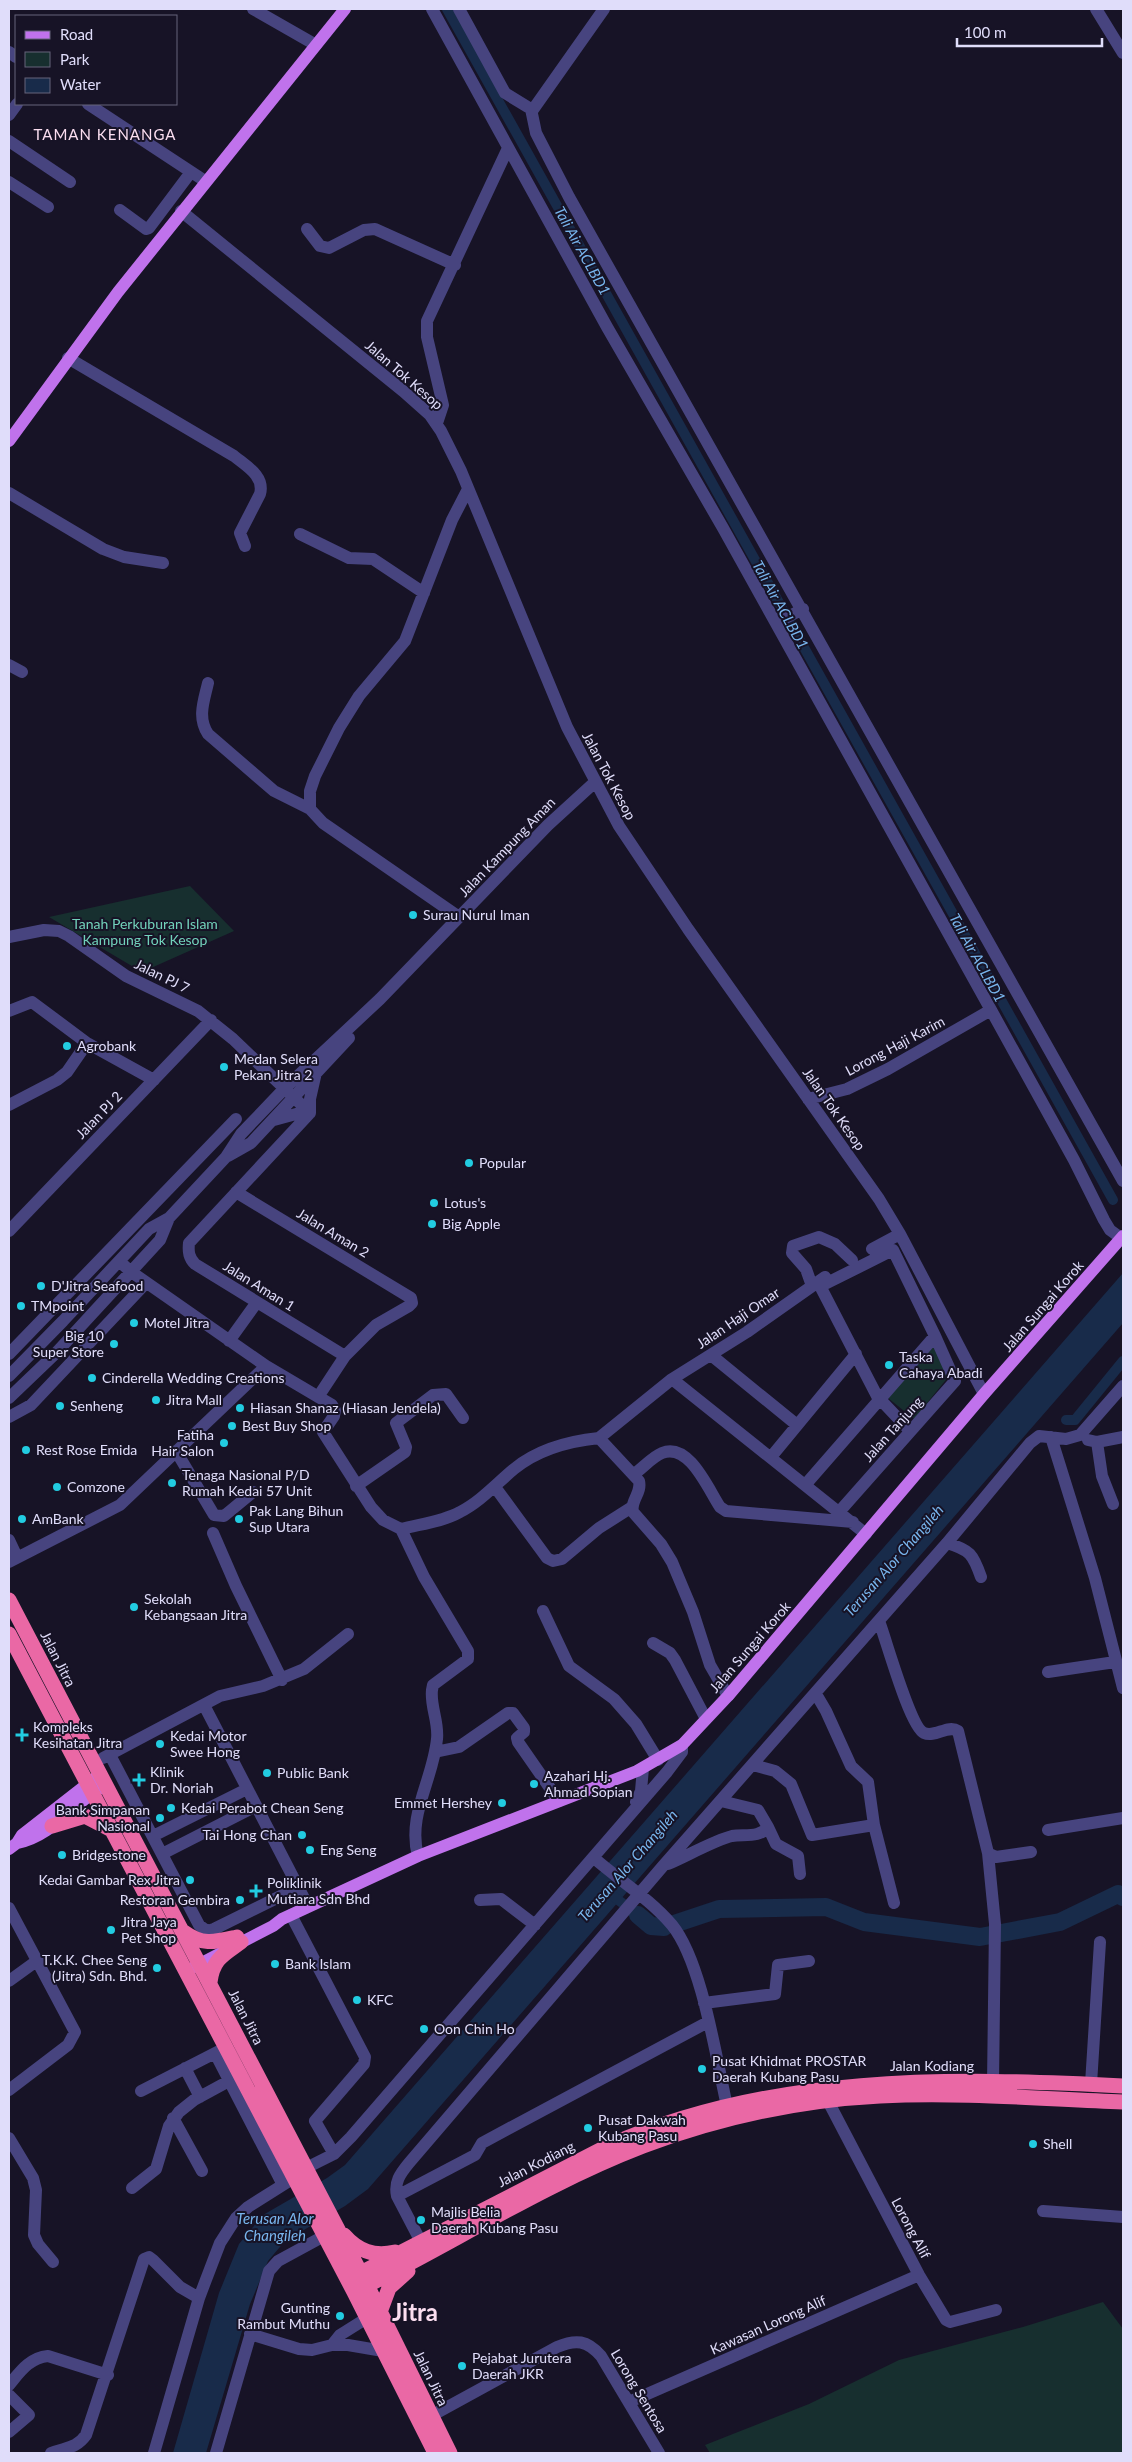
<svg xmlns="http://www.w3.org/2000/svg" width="1132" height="2462" font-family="Lato,sans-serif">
<rect width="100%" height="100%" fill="#171326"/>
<path fill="#172f2f" d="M190,886l44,45 -92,41 -93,-55z
M935,1340l14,36 -35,43 -26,-21z
M1103,2302l20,27v124h-413l-5,-8 104,-41 90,-44 124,-33z"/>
<path fill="#182b4a" d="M1123,1273v50l-755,866 -23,17 -60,35 -17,20 -18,43 -44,149h-33l46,-160 20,-49 24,-29 64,-37 18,-13z"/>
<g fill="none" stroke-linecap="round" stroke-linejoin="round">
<path stroke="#182b4a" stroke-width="10" d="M447,9l666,1191
M1066,1420h9l48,-59
M609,1893l29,22"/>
<path stroke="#182b4a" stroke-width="18" d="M638,1915l13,11 13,1
M674,1924l45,-15 107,-2 38,15 116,15 80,-15 58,-28 5,3"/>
<path stroke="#47447f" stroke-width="12" d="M253,9l63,36
M432,9l175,318 116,201 268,482 83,150 30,60 6,10 11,8
M459,9l46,84 26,16 5,24 33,64 554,984
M1096,9l27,44
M9,52l7,5
M88,104l117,77
M532,111l72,-102
M9,115l8,-11
M9,141l61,41
M9,182l39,25
M120,210l26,19 3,-1 42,-56
M181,211l222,180 27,24 11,16 20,40 106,256 52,99 69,103 191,270 21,35 84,160
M307,229l13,17 9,2 35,-18 11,-1 80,36
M68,358l166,98c12,10 31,20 26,38l-20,39 5,13
M437,423l6,-18 -16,-68v-16l81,-173
M9,493l94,56 21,8 39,6
M300,534l49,24 24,1 51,34
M776,623l27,-14
M9,665l13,7
M208,683c-4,18 -11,34 0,51l66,57 36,18
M459,917l-136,-94 -13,-14v-18l5,-15 24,-48 20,-32 46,-55 47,-121 16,-31
M9,937l35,-7 15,1 10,5 57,40 72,35 35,28 77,74
M9,1011l23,-9 55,41 67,37
M315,1077l-5,22v14l-121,130c-1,9 0,15 6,21l150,92 -27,41
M808,1099l39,-10 41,-20 103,-59
M9,1105l48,-25 10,-8 20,-29
M274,1120l22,-6 14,-1
M228,1156l23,-13 98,-105
M236,1192l175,106 1,5 -3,3 -33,19 -31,31
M9,1231l202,-211
M872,1249l28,-15
M119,1261l11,10 136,95 66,39 3,5 -1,6 -11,16 48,75 12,13 18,9 23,48 44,74v8l-35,26 -1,5c-2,16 7,32 5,49 -4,41 -30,76 -19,117
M818,1282l59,114 33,35
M812,1286l-6,-17 -14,-16 1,-7 26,-9 16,7 17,16
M229,1341l28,-39
M9,1354l227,-235
M711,1355l86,70
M9,1376l54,-55 86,-92 20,-11 57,-61 15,-23 44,-46 95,-89 168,-174 46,-42
M672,1379l194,155
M9,1398l47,-45 104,-113 9,-22
M9,1417l22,-12 115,-122
M1051,1437l44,141 28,110
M599,1438l73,-59 75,-47 78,-55
M1088,1440l9,2 26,-5
M1097,1442l5,34 11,28
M176,1451l38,64 10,1 29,-24
M771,1457l85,-103
M634,1474c9,-6 18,-17 28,-21 27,-11 46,36 58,54l6,4 127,11
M806,1484l129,-148 -42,-86 -72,36
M356,1486l49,-34 1,-5 -10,-24 37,-28 13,-1 17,24
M495,1487l52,71 6,3 9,-2 37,-31 33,-21
M839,1512l116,-131 -20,-45
M401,1529c19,-5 41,-7 59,-17 20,-10 36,-28 54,-43 23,-19 56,-28 85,-31l40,43c3,12 -9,20 -6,31l28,32 11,18 21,50 17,53 18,31
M213,1533l23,53 46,94
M9,1540l8,17
M947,1543c23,7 26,11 34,34
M9,1562l111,-57 146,-139
M543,1611l26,55 45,33 22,25 22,36
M879,1621c7,18 31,106 45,112 11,5 24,-9 34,-2l30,122 8,4 35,-5
M653,1643l17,10 5,7 31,59
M1048,1672l67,-10
M816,1694l10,17 25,55 17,16 6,43
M204,1705l104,201
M435,1752l24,-5 49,-34h5l11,15v4l-7,6 1,4 41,59
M110,1755l89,170 8,6 7,-2 83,-41
M103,1758l117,-62 43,-10 41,-17 44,-35
M753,1765l22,6 16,13 21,51 62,-10 20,78
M636,1802l5,-11 2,-23
M768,1827l8,17 22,12 2,18
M1048,1830l75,-12
M153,1836l94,-47
M988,1853l7,71 -2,159
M162,1854l94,-48
M594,1858c25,22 56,41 78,67 30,37 44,133 55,181
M668,1864c17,-7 47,-24 64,-28 12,-2 28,2 36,-9l-10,-17 -37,-9
M480,1900l21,-1 34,26
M9,1908l66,124 -7,13 -59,45
M291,1915l74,142 -1,7 -49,57 19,33
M9,1981l29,-21
M704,2003l71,-9 3,-29 31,-4
M215,2053l68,132
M185,2068l15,29
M1091,2084l9,-142
M141,2091l80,-41
M828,2101l91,174 27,45 4,2 46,-12
M173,2118l29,53
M9,2138l24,40 3,12 -2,45 4,9 15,18
M306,2168l28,-14 17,-17 316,-365 15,-20v-7
M132,2188l24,-19 13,-43 10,-14 15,-12 46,-25
M397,2196l78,-41 7,-12 24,-13 202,-108
M1043,2211l80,6
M421,2242l-24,-46c-3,-14 3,-22 12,-33l254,-297 284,-323 83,-100 9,-7 27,3 14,-4 43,-49
M250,2334l49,15 13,1 20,-5h16l35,6
M332,2345l8,-10 27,-17
M9,2385c11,-13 20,-27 39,-29l60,19
M9,2395l20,20 -20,17
M629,2402l290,-127
M431,2416l126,-69c19,-8 30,-7 44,9l58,97
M51,2453c15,-6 25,-4 35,-18l58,-176 5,-2 4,3 27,27 19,11
M154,2453l45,-155 21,-55 16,-25 12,-11 46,-29
M216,2453l53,-182 9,-10 46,-25"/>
<path stroke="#c072ec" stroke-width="12" d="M9,441l109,-149 227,-283
M17,1843c33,-6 56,-38 83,-55
M9,1849l8,-6 5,-8 73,-57
M192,1968l81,-42 9,-7 136,-63 219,-85 45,-26 46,-49 256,-302 139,-158"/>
<path stroke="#ea68a5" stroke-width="15" d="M9,1600l358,685 83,168
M9,1634l345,658 81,161
M52,1826l33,-10 25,13
M184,1932c19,14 31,10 53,5
M210,1982c3,-23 13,-27 31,-40
M344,2235c14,16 30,22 51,17
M351,2278l257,-132c161,-72 342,-69 515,-60
M358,2290c95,-47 186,-106 285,-144 75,-28 158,-46 237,-50 81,-4 162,3 243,6
M380,2312l9,-24 19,-17"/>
</g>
<g fill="#22cce1" stroke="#171326" stroke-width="2">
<circle cx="413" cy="915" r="5"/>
<circle cx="67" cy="1046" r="5"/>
<circle cx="224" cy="1067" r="5"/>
<circle cx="469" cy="1163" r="5"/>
<circle cx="434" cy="1203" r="5"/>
<circle cx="432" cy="1224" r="5"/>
<circle cx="41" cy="1286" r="5"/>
<circle cx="21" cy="1306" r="5"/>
<circle cx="134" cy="1323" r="5"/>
<circle cx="114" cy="1344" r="5"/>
<circle cx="889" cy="1365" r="5"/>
<circle cx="92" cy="1378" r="5"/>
<circle cx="156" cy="1400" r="5"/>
<circle cx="60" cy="1406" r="5"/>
<circle cx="240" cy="1408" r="5"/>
<circle cx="232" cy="1426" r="5"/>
<circle cx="224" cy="1443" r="5"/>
<circle cx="26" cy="1450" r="5"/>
<circle cx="172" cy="1483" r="5"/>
<circle cx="57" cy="1487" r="5"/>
<circle cx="22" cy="1519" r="5"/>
<circle cx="239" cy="1519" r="5"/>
<circle cx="134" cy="1607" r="5"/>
<path d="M19.5 1727.5h5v5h5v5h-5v5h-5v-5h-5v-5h5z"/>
<circle cx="160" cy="1744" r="5"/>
<circle cx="267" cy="1773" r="5"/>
<path d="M136.5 1772.5h5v5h5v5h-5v5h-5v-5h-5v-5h5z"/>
<circle cx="534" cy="1784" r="5"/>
<circle cx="502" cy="1803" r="5"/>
<circle cx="171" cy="1808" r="5"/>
<circle cx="160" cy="1818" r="5"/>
<circle cx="302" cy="1835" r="5"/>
<circle cx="310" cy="1850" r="5"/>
<circle cx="62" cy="1855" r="5"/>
<circle cx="190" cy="1880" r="5"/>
<path d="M253.5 1883.5h5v5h5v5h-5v5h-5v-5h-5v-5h5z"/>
<circle cx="240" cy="1900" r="5"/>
<circle cx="111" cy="1930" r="5"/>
<circle cx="275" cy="1964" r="5"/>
<circle cx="157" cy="1968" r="5"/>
<circle cx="357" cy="2000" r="5"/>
<circle cx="424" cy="2029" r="5"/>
<circle cx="702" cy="2069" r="5"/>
<circle cx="588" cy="2128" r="5"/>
<circle cx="1033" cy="2144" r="5"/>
<circle cx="421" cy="2220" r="5"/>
<circle cx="340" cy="2316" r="5"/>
<circle cx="462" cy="2366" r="5"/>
</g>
<g text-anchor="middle" stroke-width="4" stroke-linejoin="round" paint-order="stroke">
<g font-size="14" fill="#e0ddfa" stroke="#171326">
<text transform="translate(404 375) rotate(41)" y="5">Jalan Tok Kesop</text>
<text transform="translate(609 776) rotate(62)" y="5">Jalan Tok Kesop</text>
<text transform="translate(507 847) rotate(-46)" y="5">Jalan Kampung Aman</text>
<text transform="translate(162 976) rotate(26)" y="5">Jalan PJ 7</text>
<text transform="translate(895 1046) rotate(-28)" y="5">Lorong Haji Karim</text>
<text transform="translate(834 1109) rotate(55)" y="5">Jalan Tok Kesop</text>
<text transform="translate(99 1115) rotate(-46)" y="5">Jalan PJ 2</text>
<text transform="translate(333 1233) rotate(31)" y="5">Jalan Aman 2</text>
<text transform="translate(259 1286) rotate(32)" y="5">Jalan Aman 1</text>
<text transform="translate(1043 1306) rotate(-49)" y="5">Jalan Sungai Korok</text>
<text transform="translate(738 1318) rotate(-34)" y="5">Jalan Haji Omar</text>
<text transform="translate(893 1429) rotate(-48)" y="5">Jalan Tanjung</text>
<text transform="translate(750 1647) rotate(-49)" y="5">Jalan Sungai Korok</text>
<text transform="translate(58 1659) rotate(63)" y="5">Jalan Jitra</text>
<text transform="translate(246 2017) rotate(63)" y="5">Jalan Jitra</text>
<text x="932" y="2071">Jalan Kodiang</text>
<text transform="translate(536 2164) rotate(-27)" y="5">Jalan Kodiang</text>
<text transform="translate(911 2228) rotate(62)" y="5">Lorong Alif</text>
<text transform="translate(768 2325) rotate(-24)" y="5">Kawasan Lorong Alif</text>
<text transform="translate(431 2378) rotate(64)" y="5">Jalan Jitra</text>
<text transform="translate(639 2391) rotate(59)" y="5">Lorong Sentosa</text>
</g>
<g font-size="14" fill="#e0ddfa" stroke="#171326" text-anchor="start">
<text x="423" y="920">Surau Nurul Iman</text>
<text x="77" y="1051">Agrobank</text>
<text x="234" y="1064">Medan Selera<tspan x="234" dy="16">Pekan Jitra 2</tspan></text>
<text x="479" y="1168">Popular</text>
<text x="444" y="1208">Lotus's</text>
<text x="442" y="1229">Big Apple</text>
<text x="51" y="1291">D'Jitra Seafood</text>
<text x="31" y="1311">TMpoint</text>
<text x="144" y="1328">Motel Jitra</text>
<text x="104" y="1341" text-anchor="end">Big 10<tspan x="104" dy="16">Super Store</tspan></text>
<text x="899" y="1362">Taska<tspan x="899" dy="16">Cahaya Abadi</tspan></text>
<text x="102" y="1383">Cinderella Wedding Creations</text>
<text x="166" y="1405">Jitra Mall</text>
<text x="70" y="1411">Senheng</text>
<text x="250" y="1413">Hiasan Shanaz (Hiasan Jendela)</text>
<text x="242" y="1431">Best Buy Shop</text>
<text x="214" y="1440" text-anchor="end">Fatiha<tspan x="214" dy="16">Hair Salon</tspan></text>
<text x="36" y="1455">Rest Rose Emida</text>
<text x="182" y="1480">Tenaga Nasional P/D<tspan x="182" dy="16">Rumah Kedai 57 Unit</tspan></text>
<text x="67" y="1492">Comzone</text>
<text x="249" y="1516">Pak Lang Bihun<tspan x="249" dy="16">Sup Utara</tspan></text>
<text x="32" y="1524">AmBank</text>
<text x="144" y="1604">Sekolah<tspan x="144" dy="16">Kebangsaan Jitra</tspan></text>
<text x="33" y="1732">Kompleks<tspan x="33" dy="16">Kesihatan Jitra</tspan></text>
<text x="170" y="1741">Kedai Motor<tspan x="170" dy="16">Swee Hong</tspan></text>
<text x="150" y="1777">Klinik<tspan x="150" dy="16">Dr. Noriah</tspan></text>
<text x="277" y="1778">Public Bank</text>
<text x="544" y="1781">Azahari Hj.<tspan x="544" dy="16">Ahmad Sopian</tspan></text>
<text x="492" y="1808" text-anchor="end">Emmet Hershey</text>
<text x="181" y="1813">Kedai Perabot Chean Seng</text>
<text x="150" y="1815" text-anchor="end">Bank Simpanan<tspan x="150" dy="16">Nasional</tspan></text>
<text x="292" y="1840" text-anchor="end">Tai Hong Chan</text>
<text x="320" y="1855">Eng Seng</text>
<text x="72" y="1860">Bridgestone</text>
<text x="180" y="1885" text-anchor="end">Kedai Gambar Rex Jitra</text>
<text x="267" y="1888">Poliklinik<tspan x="267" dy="16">Mutiara Sdn Bhd</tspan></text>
<text x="230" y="1905" text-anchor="end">Restoran Gembira</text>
<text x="121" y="1927">Jitra Jaya<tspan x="121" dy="16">Pet Shop</tspan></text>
<text x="147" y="1965" text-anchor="end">T.K.K. Chee Seng<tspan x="147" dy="16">(Jitra) Sdn. Bhd.</tspan></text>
<text x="285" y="1969">Bank Islam</text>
<text x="367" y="2005">KFC</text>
<text x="434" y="2034">Oon Chin Ho</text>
<text x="712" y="2066">Pusat Khidmat PROSTAR<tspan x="712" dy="16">Daerah Kubang Pasu</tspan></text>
<text x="598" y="2125">Pusat Dakwah<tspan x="598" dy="16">Kubang Pasu</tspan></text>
<text x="1043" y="2149">Shell</text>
<text x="431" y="2217">Majlis Belia<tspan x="431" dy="16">Daerah Kubang Pasu</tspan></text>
<text x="330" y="2313" text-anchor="end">Gunting<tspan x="330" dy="16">Rambut Muthu</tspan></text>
<text x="472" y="2363">Pejabat Jurutera<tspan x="472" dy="16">Daerah JKR</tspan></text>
</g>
<g font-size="14" fill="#72d2bb" stroke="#171326">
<text x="145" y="929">Tanah Perkuburan Islam<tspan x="145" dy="16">Kampung Tok Kesop</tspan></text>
</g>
<g font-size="15" letter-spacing="1" fill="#fbdef0" stroke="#171326">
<text x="105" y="140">TAMAN KENANGA</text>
</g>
<g font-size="15" font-style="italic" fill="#78b5ed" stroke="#171326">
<text transform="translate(582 251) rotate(61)" y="5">Tali Air ACLBD1</text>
<text transform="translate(780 605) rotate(61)" y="5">Tali Air ACLBD1</text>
<text transform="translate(977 958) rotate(61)" y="5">Tali Air ACLBD1</text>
<text transform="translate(894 1561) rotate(-49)" y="5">Terusan Alor Changileh</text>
<text transform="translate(628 1866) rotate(-49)" y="5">Terusan Alor Changileh</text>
<text x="275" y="2224">Terusan Alor<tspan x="275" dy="17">Changileh</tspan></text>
</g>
<g font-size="24" font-weight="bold" fill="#fbdef0" stroke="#171326">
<text x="415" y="2321">Jitra</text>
</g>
</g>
<rect width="1132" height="2462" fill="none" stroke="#e0ddfa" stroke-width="20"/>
<rect x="15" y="15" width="162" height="90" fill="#171326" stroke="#67647b"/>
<rect x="25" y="31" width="25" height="8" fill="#c072ec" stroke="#67647b"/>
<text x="60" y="40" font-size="15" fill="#e0ddfa">Road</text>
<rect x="25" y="52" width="25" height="15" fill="#172f2f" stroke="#67647b"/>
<text x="60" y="65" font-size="15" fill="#e0ddfa">Park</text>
<rect x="25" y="78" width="25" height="15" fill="#182b4a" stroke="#67647b"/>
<text x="60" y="90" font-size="15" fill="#e0ddfa">Water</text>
<path d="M957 38v8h145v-8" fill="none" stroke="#e0ddfa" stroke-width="2.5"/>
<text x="964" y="38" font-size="15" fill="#e0ddfa" stroke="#171326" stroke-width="4" paint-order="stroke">100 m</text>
</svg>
